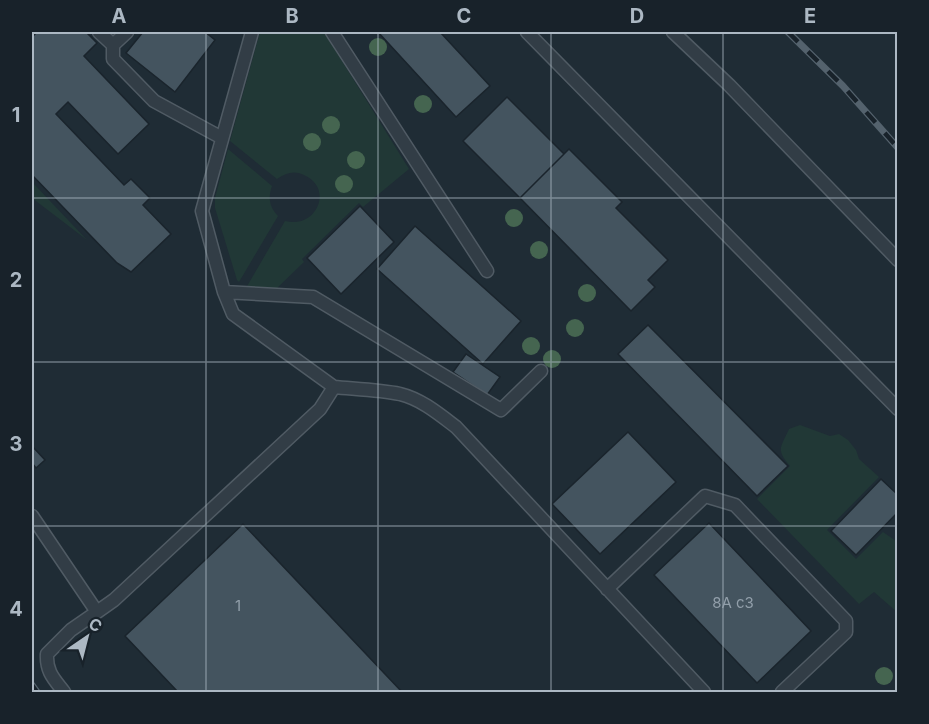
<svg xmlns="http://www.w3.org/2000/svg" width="929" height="724" font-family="Inter,sans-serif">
<rect width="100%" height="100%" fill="#1f2c35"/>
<path fill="#213836" d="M260,32h64l85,137 -46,38 -4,-4 -57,56 2,3 -30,29 -28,-3 39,-67c32,8 49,-33 19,-46 -10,-5 -18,-2 -27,4l-47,-38z
M228,149l44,37c-4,11 -3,21 6,30l-39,66 -2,-2 -22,-72v-10z
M32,182l55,58 -55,-42z
M800,425l30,11 9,-2 9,6 8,10 3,9 20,18 -52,53 29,29 27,-27 13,9 2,3 -1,68 -23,-20 -15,12 -102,-105 33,-33c-14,-17 -10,-17 -1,-37z"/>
<path fill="#44545f" stroke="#1a242c" stroke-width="1.5" d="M37,32h49l11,11 -13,13 65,68 -31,30 -50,-52 -12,12 68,71 7,-6 19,19 -7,7 28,29 -40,38 -14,-9 -85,-88v-138z
M143,32h62l10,8 -40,52 -49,-39z
M378,32h62l50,54 -34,31z
M507,97l57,57 -44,44 -57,-57z
M569,149l53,53 -6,6 52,52 -20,20 7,7 -24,24 -111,-113z
M360,206l34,36 -53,52 -34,-36z
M415,226l106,95 -38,43 -106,-95z
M648,325l140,141 -31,30 -139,-142z
M466,354l34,23 -13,18 -34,-23z
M628,432l48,50 -76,72 -48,-50z
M32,446l13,14 -9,8 -4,-5z
M881,479l17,16v17l-42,43 -25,-24z
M709,523l102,108 -54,52 -103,-108z
M243,524l159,168h-224l-53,-56z"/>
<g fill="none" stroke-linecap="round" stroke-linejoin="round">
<defs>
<path id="service" d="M99,32l14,13 14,-13
M332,32l155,239
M527,32l371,377
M673,32l56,53 169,175
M113,45v14l41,42 68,37
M224,292l89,5 188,113 40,-39
M334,387c21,2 46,3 66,7 21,5 39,20 56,33l248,265
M32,516l65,96 17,-12 206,-191 14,-22 -101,-73 -9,-22 -22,-81 50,-179
M607,589l98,-93 30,9 111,116v11l-64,60
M64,692c-10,-13 -18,-20 -17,-38l24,-24 26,-18"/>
</defs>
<use href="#service" stroke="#505b64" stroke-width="15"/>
<use href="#service" stroke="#323d46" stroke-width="12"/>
<defs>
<path id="rail" d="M788,32l55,54 55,62
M32,685l5,7"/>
</defs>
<use href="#rail" stroke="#54626d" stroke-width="7"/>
<use href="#rail" stroke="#18222a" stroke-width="4.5" stroke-dasharray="14" stroke-linecap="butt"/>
</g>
<g fill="#456550">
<circle cx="378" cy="47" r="9"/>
<circle cx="423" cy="104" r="9"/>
<circle cx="331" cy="125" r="9"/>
<circle cx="312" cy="142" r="9"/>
<circle cx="356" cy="160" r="9"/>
<circle cx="344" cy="184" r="9"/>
<circle cx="514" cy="218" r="9"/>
<circle cx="539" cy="250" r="9"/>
<circle cx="587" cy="293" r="9"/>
<circle cx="575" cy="328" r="9"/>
<circle cx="531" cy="346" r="9"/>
<circle cx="552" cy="359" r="9"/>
<circle cx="884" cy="676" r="9"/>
</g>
<path fill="none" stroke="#acb8c3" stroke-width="1.5" stroke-opacity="0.55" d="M206,32v660M378,32v660M551,32v660M723,32v660M32,198h866M32,362h866M32,526h866"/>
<g text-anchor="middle" stroke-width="5" stroke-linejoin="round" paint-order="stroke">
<g font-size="15" fill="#929faa">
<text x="733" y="608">8А с3</text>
<text x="238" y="611">1</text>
</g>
</g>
<rect width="929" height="724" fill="none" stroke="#18222a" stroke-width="66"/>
<g transform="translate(87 637) rotate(35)" stroke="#18222a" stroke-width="4.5" paint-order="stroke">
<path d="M0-4.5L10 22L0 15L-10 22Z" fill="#acb8c3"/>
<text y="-9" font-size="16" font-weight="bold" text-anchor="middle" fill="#acb8c3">С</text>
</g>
<rect x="33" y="33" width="863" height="658" fill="none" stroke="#acb8c3" stroke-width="2"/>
<g font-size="20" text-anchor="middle" font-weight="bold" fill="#acb8c3">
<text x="119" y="23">A</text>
<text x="292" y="23">B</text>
<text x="464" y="23">C</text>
<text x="637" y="23">D</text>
<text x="810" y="23">E</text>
<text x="16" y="122">1</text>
<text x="16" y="287">2</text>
<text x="16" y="451">3</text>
<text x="16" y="616">4</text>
</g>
</svg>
